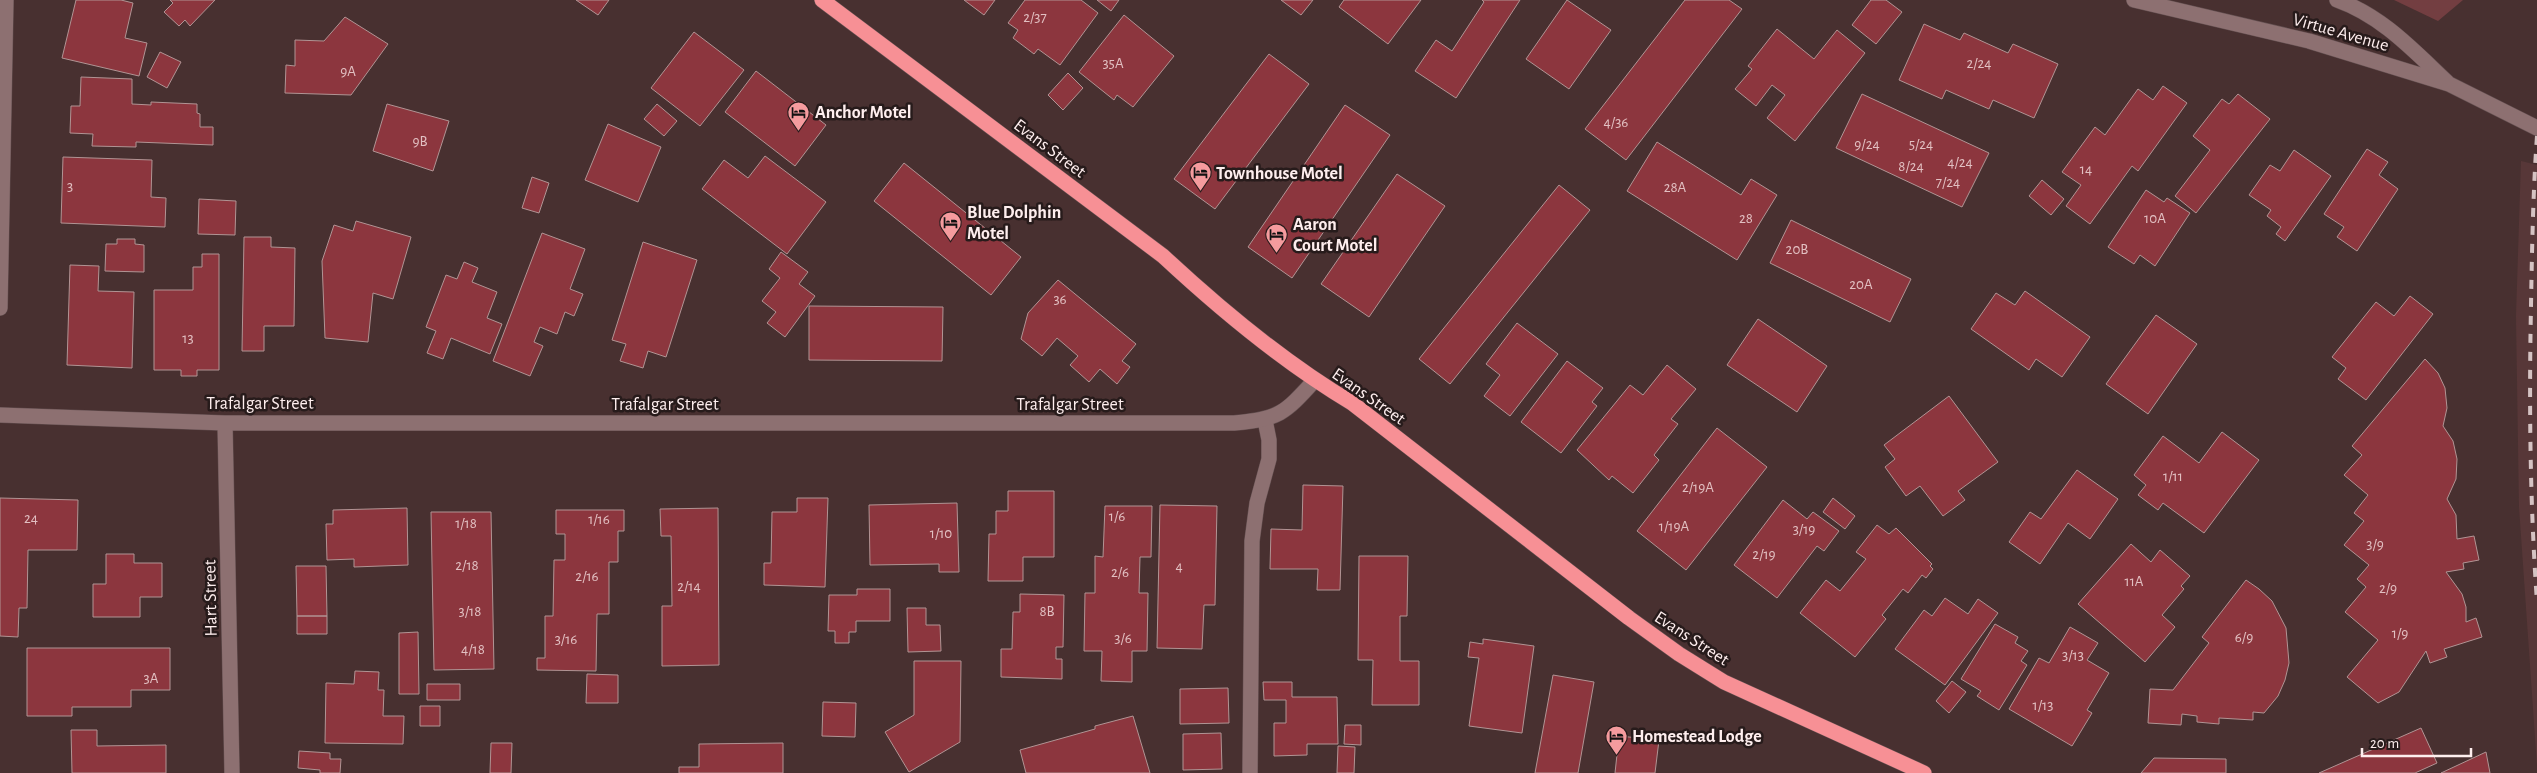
<svg xmlns="http://www.w3.org/2000/svg" width="2537" height="773" font-family="'Alegreya Sans',sans-serif">
<rect width="100%" height="100%" fill="#483030"/>
<path fill="#573738" d="M2521,161l16,4v601l-18,-259 -3,-191z"/>
<path fill="#733e41" d="M2394,0h69l-25,21z"/>
<path fill="#8c363e" stroke="#b19494" d="M76,0h45l12,3 -8,35 22,5 -8,33 -77,-18z
M170,0h45l-25,26 -5,-6 -6,6 -15,-14 9,-9z
M576,0h33l-11,15z
M964,0h31l-11,15z
M1025,0h56l17,13 -38,52 -22,-16 -4,5 -21,-16 5,-8 -10,-7z
M1097,0h22l-8,11z
M1281,0h32l-12,15z
M1344,0h77l-33,44 -49,-37z
M1482,0h38l-64,98 -41,-27 21,-31 16,11 32,-49z
M1567,0l44,30 -42,59 -43,-30z
M1685,0h44l13,9 -116,151 -41,-31z
M1871,0h15l16,12 -26,32 -24,-19z
M1124,15l50,41 -41,51 -16,-12 -3,5 -35,-28z
M345,17l43,27 -37,51 -66,-2 1,-28 9,1v-26l29,1z
M1924,24l36,16 4,-7 44,20 5,-9 45,20 -24,54 -41,-18 -4,9 -43,-19 -4,9 -43,-19z
M1777,29l37,30 23,-29 28,23 -70,88 -28,-23 18,-23 -13,-10 -16,21 -21,-17 17,-20 -4,-3z
M694,32l50,38 -44,56 -49,-38z
M160,52l21,10 -14,26 -20,-11z
M1269,54l40,30 -94,125 -41,-30z
M756,71l70,54 -31,41 -70,-54z
M1068,73l15,15 -20,22 -15,-15z
M81,77l51,2v25l19,1v-3l46,2v9l3,1v13h13v18l-77,-3v5l-44,-1 1,-12 -23,-1 1,-27h9z
M2163,86l24,17 -49,68 -6,-5 -42,58 -24,-18 15,-21 -19,-13 33,-45 10,8 33,-46 15,11z
M1862,94l127,59 -27,54 -126,-59z
M2238,94l32,25 -74,94 -21,-17 35,-46 -17,-14 29,-37 7,5z
M387,104l62,17 -16,50 -60,-20z
M657,104l20,17 -13,15 -20,-17z
M1345,105l45,30 -98,143 -44,-31z
M608,124l53,23 -23,55 -53,-22z
M1657,142l84,53 10,-16 26,16 -40,65 -110,-69z
M2367,149l21,13 -9,13 19,14 -41,62 -20,-14 7,-10 -20,-13z
M2294,150l37,26 -46,65 -9,-7 5,-7 -14,-11 4,-6 -22,-15 21,-30 10,6z
M765,156l61,46 -39,52 -85,-65 22,-29 24,18z
M63,157l89,3 -1,37 15,1 -1,29 -104,-4z
M904,163l117,94 -30,38 -117,-94z
M1397,174l48,32 -76,111 -48,-33z
M532,177l17,6 -10,30 -17,-5z
M2042,180l22,19 -13,16 -22,-19z
M1559,185l31,25 -140,174 -31,-25z
M2146,190l18,12 3,-4 23,15 -35,53 -15,-11 -6,9 -26,-17z
M199,199l37,2 -1,34 -37,-1z
M1791,220l120,59 -21,43 -120,-59z
M356,221l55,16 -18,62 -20,-6 -5,49 -43,-4 -3,-77 12,-36 19,6z
M542,233l43,16 -15,40 13,5 -9,22 -9,-4 -8,22 -17,-7 -6,15 9,4 -13,30 -37,-15z
M244,237h27v10l24,1 -1,78h-30v25h-22z
M117,239h18v5l9,1v27l-39,-1 1,-27h11z
M643,242l54,18 -31,97 -18,-6 -5,17 -23,-7 6,-17 -14,-4z
M781,252l27,20 -9,12 16,12 -30,41 -18,-14 9,-11 -14,-11 18,-23 -11,-9z
M202,254h17v116h-22v6h-16v-6h-27v-80h39v-23h9z
M464,262l14,6 -6,14 25,10 -10,26 15,6 -12,30 -39,-16 -8,21 -16,-6 9,-22 -10,-4 20,-52 11,4z
M70,265l29,1 -1,25 36,1 -2,76 -65,-3z
M1058,280l78,64 -14,17 8,6 -13,17 -17,-15 -11,13 -19,-17 8,-9 -21,-18 -15,18 -21,-17 7,-26z
M2025,291l65,46 -28,40 -26,-18 -7,11 -58,-41 25,-36 19,12z
M2410,296l23,18 -67,86 -28,-21 8,-11 -14,-11 44,-55 18,14z
M809,306l134,1 -1,54 -133,-1z
M2156,315l41,29 -49,70 -42,-30z
M1758,319l69,47 -30,46 -70,-47z
M1517,323l41,31 -48,62 -26,-20 16,-21 -14,-11z
M2425,359l13,14 7,15 2,20 -4,18 10,15 4,18 -1,20 -9,20 9,16 1,24 17,-3 5,24 -16,3 1,6 -18,3 16,22 4,13v15l10,-4 6,19 -38,12 3,8 -17,6 -4,-12 -27,41 -21,11 -31,-26 31,-37 -33,-28 21,-25 -9,-8 12,-14 -25,-20 20,-24 -10,-8 14,-18 -24,-20 18,-20 -10,-9z
M1567,361l36,27 -11,14 5,4 -36,47 -40,-31z
M1667,365l29,24 -25,30 7,5 -24,31 5,5 -26,33 -21,-17 -3,4 -32,-30 53,-65 13,10z
M1949,396l49,66 -40,29 7,9 -22,16 -23,-30 -14,10 -21,-29 10,-8 -11,-14z
M1717,428l50,39 -81,103 -49,-39z
M2222,432l37,28 -55,73 -41,-30 -5,7 -20,-15 8,-10 -12,-10 29,-39 36,27z
M2077,470l41,29 -28,40 -22,-16 -28,41 -31,-22 21,-30 11,7z
M1303,485l40,1 -3,104h-23l1,-21h-48l1,-40 31,1z
M1008,491h46v66h-31v24h-35l1,-47h7v-23h12z
M0,498l78,2 -1,50h-49l-1,58h-8l-1,29 -18,-1z
M797,498h31l-3,89 -61,-2v-22h7l1,-51h25z
M1833,498l22,18 -10,13 -22,-17z
M1783,500l24,19 6,-7 26,19 -15,20 -7,-5 -40,52 -43,-33z
M957,503l2,69h-20v-8l-69,1 -1,-60z
M1160,505l57,1 -2,99h-11l-2,44 -45,-1z
M1105,506h47l-1,51h-11l-1,36h9l-1,58h-15v31l-31,-1 1,-30h-18l1,-58h10v-37l8,1z
M407,508l1,57 -54,2v-8l-27,1 -1,-36h7v-14z
M718,508l1,157 -57,1v-60h10l-1,-70h-10l-1,-27z
M556,510h68v21h-6v31h-9v52h-12l-1,57 -59,-1v-12h8v-42h8l1,-56h11v-26h-9z
M431,512h60l3,157 -60,1z
M1877,525l12,9 7,-6 36,36 -2,2 3,3 -7,9 -4,-3 -14,18 -5,-4 -21,26 4,4 -31,38 -55,-44 26,-33 14,11 26,-32 -10,-7z
M2131,544l20,18 9,-12 30,26 -9,10 3,3 -22,26 13,12 -30,35 -67,-58z
M106,554h28v9h28v34h-22v20h-47v-33h13z
M1359,556h49l-1,60h-7v45h19v44h-47l1,-45h-15z
M296,566h30l1,50h-30z
M2246,580l13,9 13,12 14,27 3,35 -4,17 -7,16 -14,17 -11,-1v8l-34,-2v6l-22,-2v-6l-15,-2 -1,11 -33,-2 2,-34 23,1 36,-47 -7,-6z
M857,589h33v32h-34v11h-7v11h-14v-12h-7l1,-36h28z
M1020,594l44,1 -1,52h-7v12h6v20l-61,-2v-28h11l1,-37h7z
M1945,598l23,16 10,-15 20,14 -53,72 -50,-36 29,-39 8,6z
M907,608h19v17h14l1,26 -33,1z
M297,616h30v18h-30z
M1995,624l23,13 -3,6 13,8 -7,10 6,4 -28,45 -22,-14 4,-5 -20,-12z
M2070,627l28,16 -11,17 22,13 -22,37 5,3 -20,33 -63,-37 30,-51 10,5z
M418,632l1,62h-20v-61z
M1483,639l51,7 -12,87 -53,-7 10,-68 -11,-1 2,-15 13,2z
M27,648h143v42h-39v17h-59v9h-45z
M914,661h47l-1,81 -51,30 -24,-40 29,-17z
M355,671l24,1 -1,18h6l-1,26h21l-1,28 -78,-1 1,-60 28,1z
M587,674l31,1v28h-32z
M1553,675l41,7 -16,91h-43z
M1952,681l14,11 -17,21 -13,-12z
M1263,682h29v15h45l1,47h-31v11l-33,1v-33h12v-23h-22z
M427,684h33v16h-33z
M1228,688l1,35 -49,1v-35z
M823,702l33,1 -1,34 -33,-1z
M420,706h20v20h-20z
M1133,716l17,57h-124l-6,-23 75,-21v-3z
M1345,725h16v20l-17,-1z
M2421,728l16,35 -22,10h-96z
M71,730h26v16l69,-1v28h-94z
M1221,733l1,36 -39,1v-36z
M1619,736l40,4 -4,33h-40z
M491,743h21l-1,30h-21z
M783,743v30h-104v-6h20v-23z
M1338,746l17,1 -1,26h-17z
M299,751l31,2v6h11l-1,14h-20v-3l-22,-2z
M2486,752l4,21h-49z
M2154,758l72,1v14h-85z"/>
<g fill="none" stroke-linecap="round" stroke-linejoin="round">
<defs>
<path id="lane" d="M1250,773l2,-232 5,-38 12,-44v-19l-4,-20"/>
<path id="street" d="M2134,0l175,41 140,43 88,44
M2337,0c45,16 76,50 110,82
M0,308l6,-308
M0,415l225,8h1009c45,-4 50,-9 80,-42
M225,423l7,350"/>
<path id="highway" d="M822,0l341,256c58,54 120,106 189,147l277,215 50,36 45,28 200,91"/>
</defs>
<use href="#lane" stroke="#634f50" stroke-width="16"/>
<use href="#street" stroke="#634f50" stroke-width="16"/>
<use href="#highway" stroke="#634f50" stroke-width="16"/>
<use href="#lane" stroke="#8d7071" stroke-width="15"/>
<use href="#street" stroke="#8d7071" stroke-width="15"/>
<use href="#highway" stroke="#f79095" stroke-width="15"/>
<path stroke="#d5c3c3" stroke-width="4" stroke-dasharray="9 9" stroke-linecap="butt" d="M2537,136c-4,56 -5,113 -6,170 -2,99 -1,198 6,296"/>
</g>
<defs>
<symbol id="hotel-pin" viewBox="-11 -11 22 30"><path d="M0 17L-7.5 6A9.5 9.5 0 1 1 7.5 6Z" fill="#f59b9e" stroke="#271b1b"/><path d="M-6-4.5h1.5V1H6V5H4.5V3h-9V5H-6ZM-4 0a1.8 1.8 0 1 1 3.6 0ZM.5 0V-2.5h3Q6-2.5 6 0Z" fill="#111"/></symbol>
</defs>
<g fill-rule="evenodd">
<use href="#hotel-pin" x="786" y="100" width="25" height="34"/>
<use href="#hotel-pin" x="1188" y="160" width="25" height="34"/>
<use href="#hotel-pin" x="938" y="210" width="25" height="34"/>
<use href="#hotel-pin" x="1264" y="222" width="25" height="34"/>
<use href="#hotel-pin" x="1604" y="724" width="25" height="34"/>
</g>
<g text-anchor="middle" stroke-width="5" stroke-linejoin="round" paint-order="stroke">
<g font-size="15" fill="#e2c0c2">
<text x="1035" y="22">2/37</text>
<text x="1113" y="68">35A</text>
<text x="1979" y="68">2/24</text>
<text x="348" y="76">9A</text>
<text x="1616" y="127">4/36</text>
<text x="420" y="146">9B</text>
<text x="1867" y="149">9/24</text>
<text x="1921" y="149">5/24</text>
<text x="1960" y="167">4/24</text>
<text x="1911" y="171">8/24</text>
<text x="2086" y="174">14</text>
<text x="1948" y="187">7/24</text>
<text x="70" y="191">3</text>
<text x="1675" y="192">28A</text>
<text x="1746" y="223">28</text>
<text x="2155" y="223">10A</text>
<text x="1797" y="254">20B</text>
<text x="1861" y="289">20A</text>
<text x="1060" y="304">36</text>
<text x="188" y="343">13</text>
<text x="2173" y="481">1/11</text>
<text x="1698" y="492">2/19A</text>
<text x="1117" y="521">1/6</text>
<text x="31" y="523">24</text>
<text x="599" y="524">1/16</text>
<text x="466" y="528">1/18</text>
<text x="1674" y="531">1/19A</text>
<text x="1804" y="534">3/19</text>
<text x="941" y="538">1/10</text>
<text x="2375" y="549">3/9</text>
<text x="1764" y="559">2/19</text>
<text x="467" y="570">2/18</text>
<text x="1179" y="571">4</text>
<text x="1120" y="577">2/6</text>
<text x="587" y="581">2/16</text>
<text x="2134" y="586">11A</text>
<text x="689" y="591">2/14</text>
<text x="2388" y="593">2/9</text>
<text x="470" y="616">3/18</text>
<text x="1047" y="616">8B</text>
<text x="2400" y="638">1/9</text>
<text x="2244" y="642">6/9</text>
<text x="1123" y="643">3/6</text>
<text x="566" y="644">3/16</text>
<text x="473" y="654">4/18</text>
<text x="2073" y="660">3/13</text>
<text x="151" y="683">3A</text>
<text x="2043" y="710">1/13</text>
</g>
<g font-size="18" fill="#feeeee" stroke="#271b1b">
<text transform="translate(2341 32) rotate(16)" y="6">Virtue Avenue</text>
<text transform="translate(1050 148) rotate(37)" y="6">Evans Street</text>
<text transform="translate(1369 396) rotate(35)" y="6">Evans Street</text>
<text x="260" y="409">Trafalgar Street</text>
<text x="665" y="410">Trafalgar Street</text>
<text x="1070" y="410">Trafalgar Street</text>
<text transform="translate(210 598) rotate(-91)" y="6">Hart Street</text>
<text transform="translate(1692 638) rotate(33)" y="6">Evans Street</text>
</g>
<g font-size="18" font-weight="bold" fill="#feeeee" stroke="#271b1b" text-anchor="start">
<text x="815" y="118">Anchor Motel</text>
<text x="1216" y="179">Townhouse Motel</text>
<text x="967" y="218">Blue Dolphin<tspan x="967" dy="21">Motel</tspan></text>
<text x="1293" y="230">Aaron<tspan x="1293" dy="21">Court Motel</tspan></text>
<text x="1632" y="742">Homestead Lodge</text>
</g>
</g>
<path d="M2362 748v8h109v-8" fill="none" stroke="#feeeee" stroke-width="2.5"/>
<text x="2370" y="748" font-size="15" fill="#feeeee" stroke="#271b1b" stroke-width="4" paint-order="stroke">20 m</text>
</svg>
